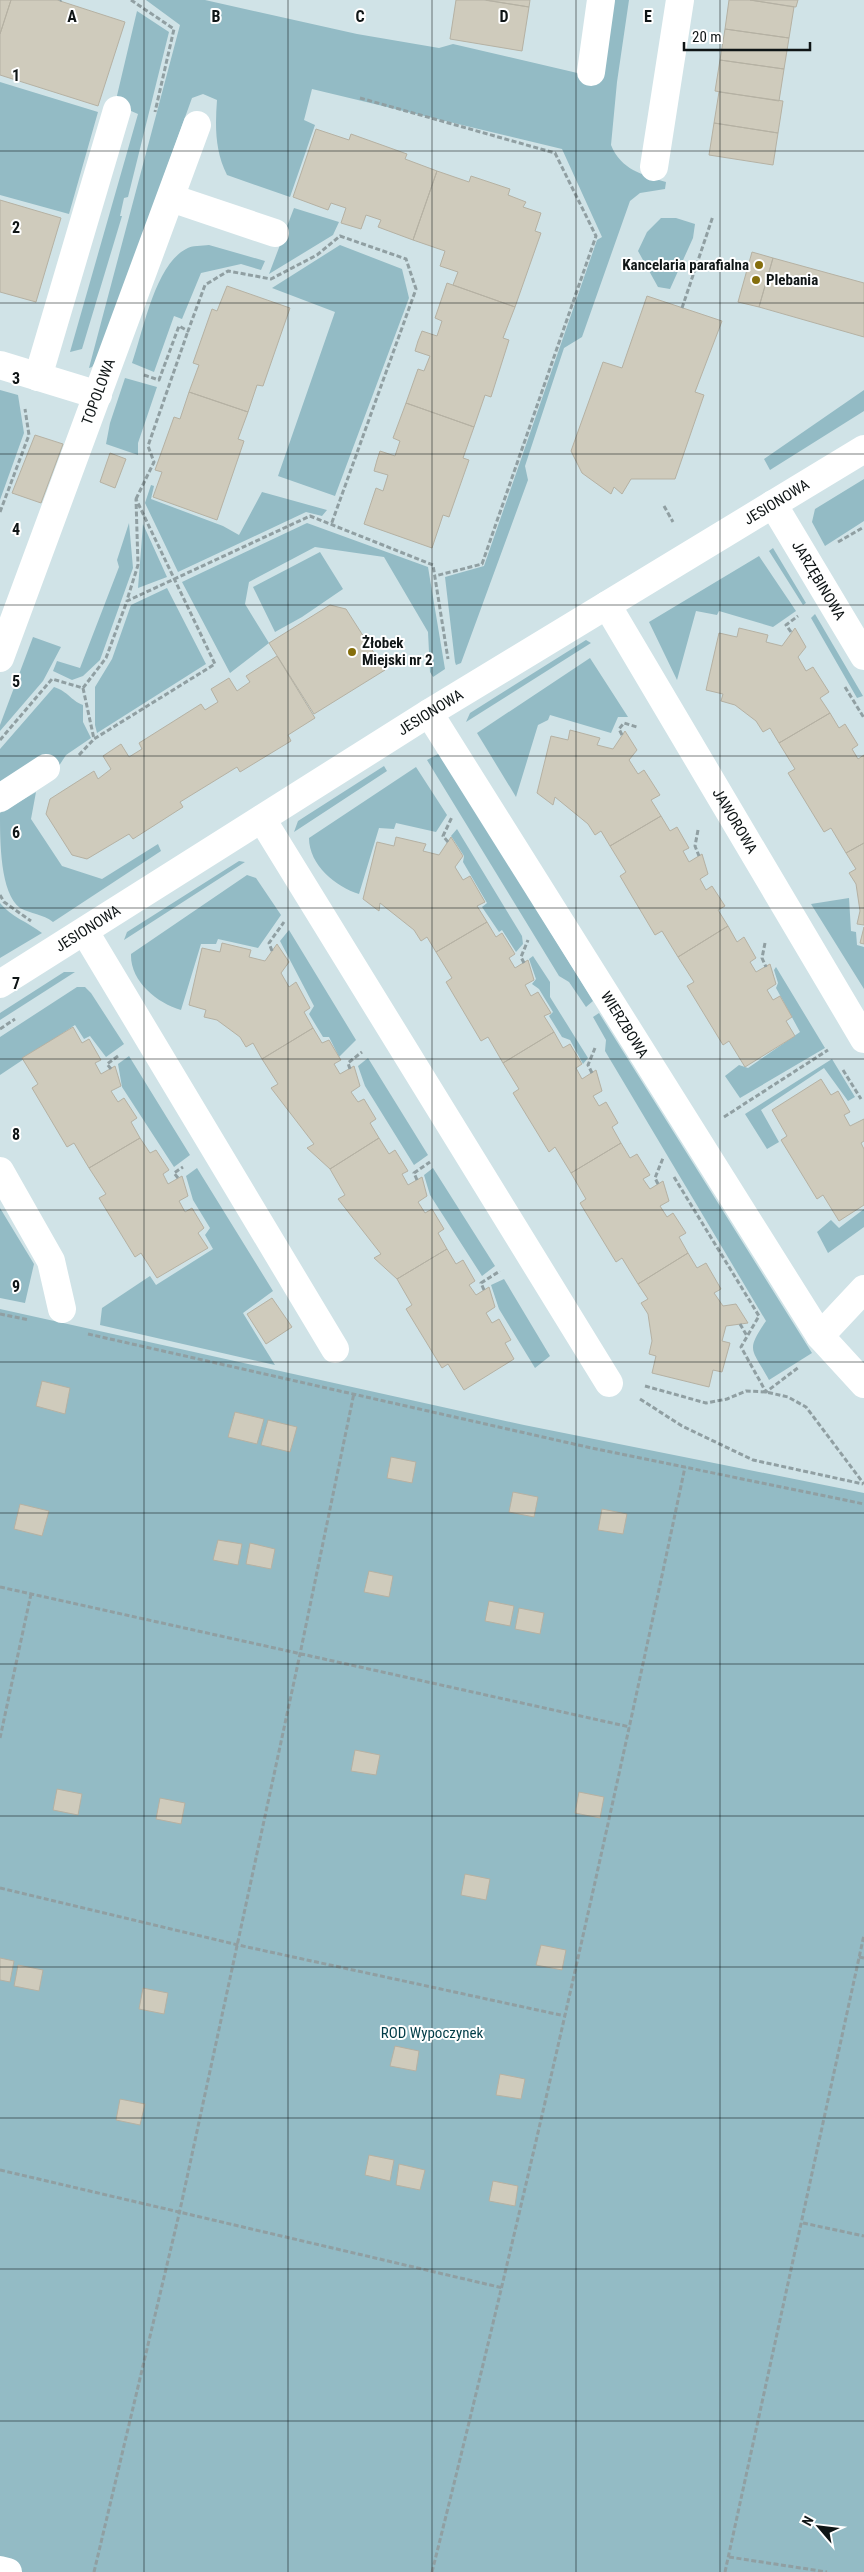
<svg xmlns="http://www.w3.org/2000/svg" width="864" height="2572" font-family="'Roboto Condensed',sans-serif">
<rect width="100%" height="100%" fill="#d0e3e7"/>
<path fill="#93bbc5" d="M146,0h59l152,34 82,14 14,-4 150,35 11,-79h15l-12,82 -6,63c10,25 32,30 55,37l-1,7 -25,4 -10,8 -48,136 -18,11 -39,118 3,14 -67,183 -5,2 -1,-3 -10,-85 39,-11 113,-326 5,-3 -40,-88 -250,-60 -8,31 11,5 -25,72 -63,-22c-12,-24 -12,-48 -10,-75l-14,-6 -11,4 -94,260 -6,9 -3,1 91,-343z
M137,11l32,21 -41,165 -4,1 -4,18h2l-40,133 -12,3 68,-238 -23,-10z
M0,82l98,30 -29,102 -69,-19z
M294,208l45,14 -6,13 -64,39z
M661,218h15l19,6 -2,14 -23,51 -12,-2 -20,-36 9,-19z
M209,245l56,16 -4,9 -20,-6 -40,9 -19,46 -8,-3 -20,56 -22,-9c11,-31 23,-98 54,-114 6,-4 16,-3 23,-4z
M340,245l62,24 7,29 -74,198 -57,-20 57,-164 -63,-24z
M125,378l32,9 -19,56v12l-32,-11 4,-21z
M0,390l18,5 6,38 -24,67z
M864,390v21l-94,59 -6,-11z
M864,479v42l-39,25 -13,-24 3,-13z
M151,485l3,1 -3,13 72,27 16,9 23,-43 65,18 -5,6 -16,-4 -128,60 -33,-69z
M129,523l4,45 -33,92 -17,16 -11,4 -19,-9 4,-10 23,7 39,-101 -2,-7z
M307,523l121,44 17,102 -12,8 -3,-5 -2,-40 -44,-75 -69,-10 -66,35 -4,22 24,39 -39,30 -48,-91z
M143,524l24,53 -29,11z
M773,548l33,55 -3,2 -34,-54z
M320,552l23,37 -41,28 -27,15 -22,-45z
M759,556l37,55 -23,16 -54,-16 -2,4 -21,-4 -19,69 -28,-58z
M167,588l39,76 -109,69 -2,-8v-38l17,-28 19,-54z
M815,614l48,82 -6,2 -46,-80z
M33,637l28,10 -18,34 -43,50v-6z
M586,640l5,3 -125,79 4,-9z
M590,658l38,59h-10l-7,16 -61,-18 -2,5 -10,5 -22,72 -39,-64z
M54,687c15,5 16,13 29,18v17l8,16 -25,17 -13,20 -53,11v-37z
M440,753l153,248 -7,6 -17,-25 -10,-6 -132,-216z
M384,766l3,5 -93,61 4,-11z
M416,767l31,48 -11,17 -40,-9 -2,6 -15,-1 -20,66c-23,-7 -50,-29 -50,-56z
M36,792l-5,27 31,47 40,13 56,-35 3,7 -108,71c-10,-8 -22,-8 -33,-14 -20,-15 -20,-67 -20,-95z
M457,829l65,107 1,8 -7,8 -14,-22 -3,2 -17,-25 5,-4 -24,-41 1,-6 -13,-20z
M239,861l6,1 -121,78 3,-8z
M247,875l9,3 25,37 -23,33 -40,-9 -2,5h-15l-20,66c-24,-7 -51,-29 -50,-56z
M849,898l2,33 5,1 1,13 7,2v42l-53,-85z
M0,903c11,14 28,19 42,30l-42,25z
M289,930l67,110 -17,17 -10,-20h-6l-14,-23 5,-8 -34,-65z
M533,956l17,26v15l38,61 -5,6 -13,-24 -8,-3 -13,-21 4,-4 -14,-23 -7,-5 4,-5 -7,-20z
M776,967l49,81 -85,50 -15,-22 14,-11 9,3 52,-36 -24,-44 2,-5 -4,-13z
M64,972h11l-75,48v-7z
M77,987h8l6,6 33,51 -18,13 -16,-21 -6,3 -9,-14 -75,50v-38z
M599,1013l213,340 -43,27c-17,-32 -24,-28 -3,-59l-161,-270 1,-11 -13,-23z
M129,1056l61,99 -16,12 -52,-80 -4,-23z
M368,1058l60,97 -14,10 -49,-79 -7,-20z
M832,1059l23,38 -7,4 -24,-33 -63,42 18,32 -12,7 -22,-35z
M197,1168l76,123 -30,22 32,52 -175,-40 2,-17 48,-32 6,9 57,-36 -8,-14 5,-7 -17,-28 -7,-24z
M433,1168l62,98 -13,10 -52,-81 -6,-20z
M0,1208l34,56 -9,39 -25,-5z
M864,1209v18l-36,26 -11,-21 14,-12 8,8z
M504,1279l46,77 -15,12 -36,-59 -8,-24z
M0,1309l524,116 340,68v1079h-864z"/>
<path fill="#cfcbbc" stroke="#b5b1a3" d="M0,0h11l-11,34z
M11,0h46l68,22 -27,84 -98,-31v-41z
M456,0h28l45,7 -7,44 -72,-12z
M486,0h44l-1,7z
M729,0h21l44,7 -5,31 -64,-9z
M750,0h48l-2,7z
M725,29l64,9 -5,31 -64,-9z
M720,60l64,9 -5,32 -64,-10z
M719,92l64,9 -5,32 -64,-10z
M714,123l64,10 -5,32 -64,-10z
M316,129l33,11 2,-6 56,20 -2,5 32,12 -24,69 -35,-13 3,-7 -15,-5 -5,14 -20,-6 5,-15 -15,-5 -3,7 -35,-13z
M437,171l32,11 2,-6 39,13 -2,6 18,7 -3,5 18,6 -6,18 6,2 -26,74 -62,-22 5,-13 -18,-6 5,-15 -32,-11z
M0,200l61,18 -25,84 -36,-10z
M752,252l21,6 -14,49 -21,-5z
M773,258l91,25v54l-105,-30z
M447,283l68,24 -12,31 6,2 -18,57 -6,-2 -11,32 -68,-24 12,-34 6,2 6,-15 -15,-5 3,-10 4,-10 15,5 5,-15 -7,-3z
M227,286l63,22 -27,78 -6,-1 -9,27 -59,-20 10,-27 -6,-2 19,-54 5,2z
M647,296l75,25 -27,71 9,3 -29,84h-44l-9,15 -8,-7 -3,7 -29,-21 -11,-22 32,-89 19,6z
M189,392l59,20 -10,27 6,2 -27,79 -64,-23 9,-25 -7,-2 19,-53 6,2z
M406,403l68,24 -11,31 6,2 -20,57 -6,-2 -11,33 -68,-24 12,-36 7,3 5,-16 -14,-4 3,-11 3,-9 15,5 5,-15 -7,-3z
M35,435l28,9 -22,59 -29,-10z
M110,453l16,6 -11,29 -15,-6z
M330,605l16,4 39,61 -71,44 -45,-71z
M739,628l29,7 -2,7 16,4 13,-18 11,19 -8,10 8,14 7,-4 16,25 -9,6 10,15 -51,30 -9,-15 -7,4 -7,-11 -21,-16 -14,-4 2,-7 -17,-4 13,-57 18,4z
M277,656l38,62 -27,17 3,6 -51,31 -3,-5 -57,35 3,5 -50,32 -4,-5 -42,25 -15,-4 -26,-41 4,-15 44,-28 4,8 13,-10 -8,-13 18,-12 8,13 13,-8 -3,-6 62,-39 4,6 13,-8 -7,-13 18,-11 8,13 13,-9 -4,-6z
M830,713l9,15 6,-4 13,21 -6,4 6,10 6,-4v88l-18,10 -15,-25 -7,4 -36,-59 7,-4 -16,-26z
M570,730l30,8 -3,7 16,4 12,-18 12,19 -8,10 9,14 6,-4 16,25 -9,5 10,16 -51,30 -9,-15 -6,4 -7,-11 -33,-27 -2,8 -16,-12 14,-57 17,4z
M661,816l9,15 7,-4 12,21 -6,3 6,11 13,-8 6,20 -8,5 6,11 6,-4 13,20 -7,4 10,16 -50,31 -16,-26 -7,4 -35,-59 6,-4 -16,-26z
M396,837l30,7 -3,7 16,4 12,-18 12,19 -8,11 8,13 7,-4 15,26 -8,4 10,16 -51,30 -9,-15 -6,4 -7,-11 -34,-27 -1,8 -16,-12 14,-57 17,4z
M864,843v82l-7,-1 3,-13 -4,-27 -7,-11 7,-4 -10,-16z
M487,922l9,15 6,-4 13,21 -6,4 6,10 13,-8 6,20 -9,5 6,11 7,-4 13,21 -7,3 10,16 -51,31 -15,-26 -7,4 -35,-59 6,-4 -16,-26z
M728,926l9,16 7,-5 12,21 -6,4 6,10 14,-8 6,20 -9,6 6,10 7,-4 12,21 -6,4 9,15 -50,31 -16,-26 -6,4 -36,-59 7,-4 -16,-25z
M864,927v17l-4,-1z
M222,943l29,7 -2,7 16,4 12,-17 12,18 -8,11 8,14 7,-5 14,26 -6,4 9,16 -51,31 -9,-16 -7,4 -6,-10 -23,-17 -13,-3 2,-7 -17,-5 13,-57 18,4z
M73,1027l9,16 7,-4 12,21 -6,3 6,11 14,-8 6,20 -10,5 7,11 6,-4 13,20 -6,4 9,16 -51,30 -15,-25 -7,4 -35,-59 6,-4 -16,-26z
M313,1028l9,15 7,-3 10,17 2,3 -7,4 6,10 14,-8 6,20 -9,6 7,10 6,-3 12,20 -6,4 9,15 -49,31 -23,-21 7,-4 -43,-56 7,-4 -16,-25z
M554,1032l9,16 7,-4 12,20 -6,4 6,11 14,-9 6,21 -9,5 6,10 7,-4 12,21 -6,4 9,16 -50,30 -16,-26 -6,5 -36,-59 6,-4 -16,-26z
M821,1079l10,16 7,-4 12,21 -6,3 6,11 14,-7v22l-3,2 3,6v56l-25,16 -16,-26 -6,4 -36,-59 6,-4 -15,-26z
M140,1138l10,15 6,-3 13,20 -6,4 5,10 14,-8 6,20 -9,5 6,11 7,-4 12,20 -6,5 10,15 -51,30 -16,-25 -6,4 -36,-59 7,-4 -17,-26z
M379,1138l10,16 6,-4 13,21 -6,3 6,11 14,-8 5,19 -9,6 7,11 7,-4 12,20 -6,4 9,16 -50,30 -23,-21 7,-4 -43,-55 7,-4 -15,-26z
M621,1143l9,15 7,-4 13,21 -7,4 7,10 13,-8 6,20 -9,5 7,11 6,-4 13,20 -7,4 9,16 -50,31 -16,-26 -6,4 -36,-59 6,-4 -15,-26z
M447,1249l9,15 7,-4 12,21 -6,4 7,10 13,-8 6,20 -9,6 6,10 7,-4 12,21 -6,3 9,16 -50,31 -16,-26 -6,4 -36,-59 6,-4 -15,-26z
M688,1253l9,15 9,-5 15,26 -7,4 9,13 13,-2 12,19 -22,3 -4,15 8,2 -8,29 -9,-2 -4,17 -57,-14 4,-17 -7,-2 3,-13 -4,-27 -7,-11 7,-4 -10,-15z
M272,1298l20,29 -26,17 -19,-30z
M42,1381l28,7 -5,26 -29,-8z
M235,1412l29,7 -7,25 -29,-7z
M268,1420l29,7 -7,25 -29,-7z
M391,1457l25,5 -4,21 -25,-5z
M513,1492l25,5 -4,20 -25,-5z
M20,1504l29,7 -7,25 -28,-7z
M602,1509l25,5 -4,20 -25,-4z
M218,1540l24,4 -4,21 -25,-5z
M250,1543l25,6 -4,20 -25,-5z
M369,1571l24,5 -4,21 -25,-5z
M489,1601l25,5 -4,20 -25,-5z
M519,1608l25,5 -4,21 -25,-5z
M355,1750l25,5 -4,20 -25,-4z
M57,1789l25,5 -4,21 -25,-5z
M579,1792l25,5 -4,21 -25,-5z
M160,1798l25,5 -4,21 -25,-5z
M465,1874l25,5 -4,21 -25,-5z
M541,1945l25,5 -4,20 -26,-5z
M0,1958l14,3 -4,21 -10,-2z
M18,1965l25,5 -4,21 -25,-5z
M143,1988l25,5 -4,21 -25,-5z
M395,2046l24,5 -3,20 -26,-5z
M500,2074l25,5 -4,20 -25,-4z
M120,2099l25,5 -5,21 -24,-5z
M369,2155l25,5 -4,21 -25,-6z
M399,2164l26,6 -5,20 -24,-5z
M493,2181l25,5 -3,20 -26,-5z"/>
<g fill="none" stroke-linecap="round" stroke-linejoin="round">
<path stroke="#909fa2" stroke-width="3" stroke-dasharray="5 2.5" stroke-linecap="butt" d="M131,0l43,29 -19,83
M60,1l1,-1
M360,98l195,55 41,83 -114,328 -47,12
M682,308l31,-92
M144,375l15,5 20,-54 9,5 17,-46 23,-14 43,8 46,-24 23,-19 66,23 10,30 -85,236
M136,499l18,-37 -6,-16 40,-115
M664,506l9,16
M0,512l29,-77 -4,-26
M838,542l26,-15
M791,632l-5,-7 12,-9
M845,687l19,31
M83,688l11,51 121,-75 -79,-165 2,66 -11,35
M622,735l-3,-6 5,-6 13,4
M0,740l52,-61 31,9 23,-30 21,-57 183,-85 123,49 15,94
M79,755l15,-16
M698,830l-3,16 4,10
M448,842l-5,-6 9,-19
M0,895l4,7 27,19
M765,943l-3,15 4,9
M272,951l-3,-8 15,-21
M524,963l-3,-6 7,-17
M0,1029l15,-10
M111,1069l-4,-5 11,-8
M350,1069l-2,-6 14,-11
M843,1070l18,29
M592,1073l-4,-8 7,-17
M724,1117l104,-67
M674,1177l85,139 -18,31 25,45 33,-25
M178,1178l-4,-5 9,-6
M417,1180l-3,-7 16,-11
M658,1184l-3,-6 8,-20
M484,1290l-3,-7 19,-12
M0,1314l29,6
M740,1324l7,12
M88,1334l499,113 277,57
M645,1386l61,17 21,-4 19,-8 20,1 22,5 18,10 58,77
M640,1399l42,27 71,34 110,24
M0,1587l630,140
M0,1738l31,-144
M0,1888l238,57 327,71
M859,1957l5,1
M0,2170l503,118
M803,2223l61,13
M729,2557l98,15
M94,2572l86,-362 120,-556 54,-261
M432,2572c92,-367 175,-735 253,-1105
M725,2572l139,-637"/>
<g stroke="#fff" stroke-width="28">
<path d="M591,72l10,-72"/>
<path d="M654,167l26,-167"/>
<path d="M171,198l104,35"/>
<path d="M0,365l98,30"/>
<path d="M38,377l79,-267"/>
<path id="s1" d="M773,504l91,152"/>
<path id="s2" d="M607,605l257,434"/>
<path id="s3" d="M0,658l197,-533"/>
<path id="s4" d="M429,713l391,623 44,48"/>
<path d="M0,798l46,-30"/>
<path d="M262,819l347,564"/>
<path d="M85,932l250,417"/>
<path id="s5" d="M0,984l429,-271 435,-264"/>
<path d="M0,1171l51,90 11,48"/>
<path d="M820,1336l44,-47"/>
<path d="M0,2570l8,2"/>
</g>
</g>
<path fill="none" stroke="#0f1516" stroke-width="1" stroke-opacity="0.55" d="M144,0v2572M288,0v2572M432,0v2572M576,0v2572M720,0v2572M0,151h864M0,303h864M0,454h864M0,605h864M0,756h864M0,908h864M0,1059h864M0,1210h864M0,1362h864M0,1513h864M0,1664h864M0,1816h864M0,1967h864M0,2118h864M0,2269h864M0,2421h864"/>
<g fill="#856e0c" stroke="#fff" stroke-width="2">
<circle cx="759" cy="265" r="5"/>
<circle cx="756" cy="280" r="5"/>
<circle cx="352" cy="652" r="5"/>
</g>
<g text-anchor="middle" stroke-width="4" stroke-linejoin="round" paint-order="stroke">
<g font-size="15" font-weight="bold" fill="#0f1516" stroke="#fff" text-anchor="start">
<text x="749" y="270" text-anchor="end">Kancelaria parafialna</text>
<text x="766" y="285">Plebania</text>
<text x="362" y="648">Żłobek<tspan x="362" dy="17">Miejski nr 2</tspan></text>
</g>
<g font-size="15" fill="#0f1516" stroke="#fff">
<text dy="5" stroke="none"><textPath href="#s3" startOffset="284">TOPOLOWA</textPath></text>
<text dy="5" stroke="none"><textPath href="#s5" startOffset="914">JESIONOWA</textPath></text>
<text dy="5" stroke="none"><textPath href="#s1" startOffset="89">JARZĘBINOWA</textPath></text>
<text dy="5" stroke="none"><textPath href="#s5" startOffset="509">JESIONOWA</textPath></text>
<text dy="5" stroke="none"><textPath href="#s2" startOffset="251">JAWOROWA</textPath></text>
<text dy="5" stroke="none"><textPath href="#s5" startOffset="104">JESIONOWA</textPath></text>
<text dy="5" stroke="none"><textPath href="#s4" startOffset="368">WIERZBOWA</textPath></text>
</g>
<g font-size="15" fill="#003c47" stroke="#fff">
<text x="432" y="2038">ROD Wypoczynek</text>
</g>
</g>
<g font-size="16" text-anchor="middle" font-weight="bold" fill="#0f1516" stroke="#fff" stroke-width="4" stroke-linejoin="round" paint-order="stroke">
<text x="72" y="22">A</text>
<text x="216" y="22">B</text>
<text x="360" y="22">C</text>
<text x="504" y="22">D</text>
<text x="648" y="22">E</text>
<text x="16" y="81">1</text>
<text x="16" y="233">2</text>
<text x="16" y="384">3</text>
<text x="16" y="535">4</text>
<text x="16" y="687">5</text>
<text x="16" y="838">6</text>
<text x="16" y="989">7</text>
<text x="16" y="1140">8</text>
<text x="16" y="1292">9</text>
</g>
<g transform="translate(819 2527) rotate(298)" stroke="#ffffff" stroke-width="4" paint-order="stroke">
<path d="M0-4L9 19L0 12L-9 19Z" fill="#0f1516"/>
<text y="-8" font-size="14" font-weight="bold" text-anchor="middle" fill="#0f1516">N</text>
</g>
<path d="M684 42v8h126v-8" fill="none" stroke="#0f1516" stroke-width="2.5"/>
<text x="692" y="42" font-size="15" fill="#0f1516" stroke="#ffffff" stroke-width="4" paint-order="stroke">20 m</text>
</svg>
